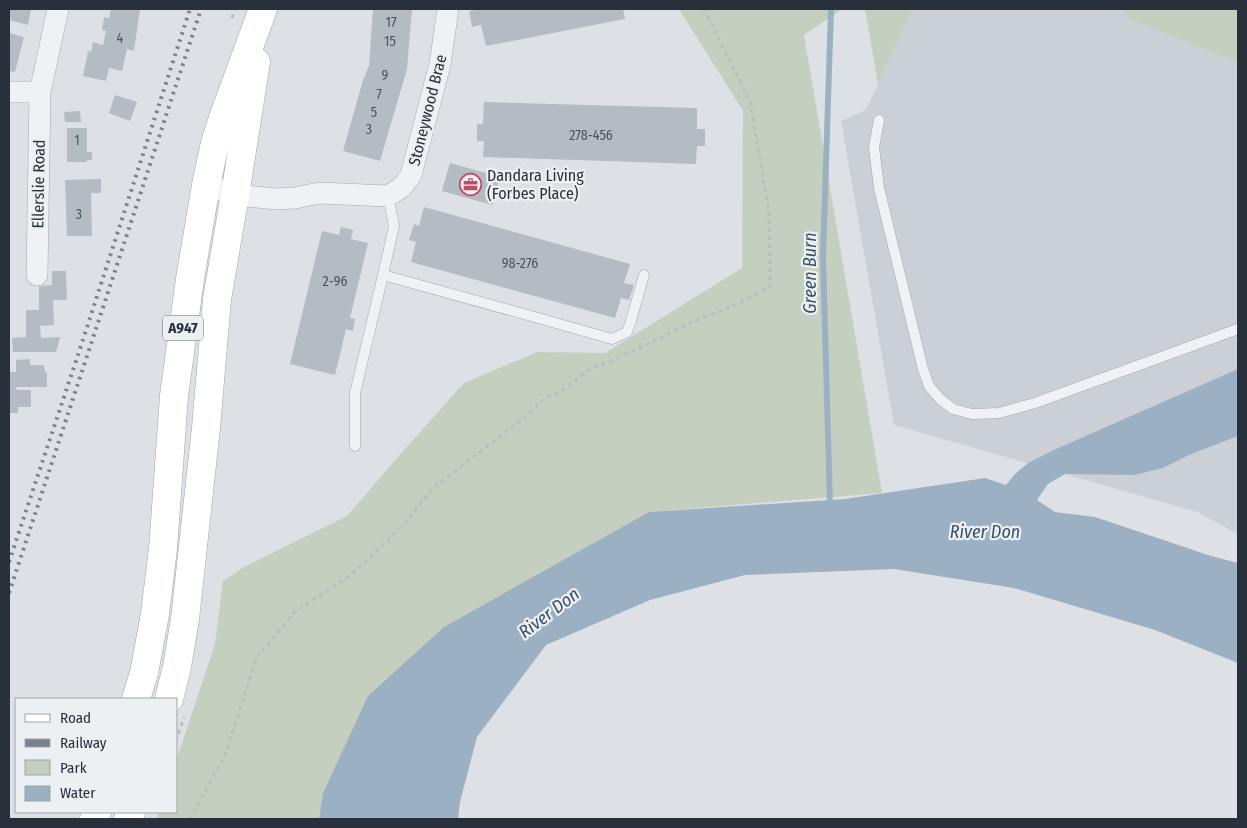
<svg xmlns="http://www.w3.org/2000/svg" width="1247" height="828" font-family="'Fira Sans Condensed',sans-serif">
<rect width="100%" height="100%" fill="#dde1e5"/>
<path fill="#cbd0d7" d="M913,9h212l4,10 109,44v471l-41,-22 -303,-87 -53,-304 25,-11z"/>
<path fill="#c4cfbf" d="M679,9h163l-38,26 78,458 -233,19 -326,281 -4,26h-162l2,-7h17v-51l39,-117 8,-63 21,-14 103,-51 57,-66 60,-67 73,-31 68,1 137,-85 1,-157z
M865,9h48l-35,75z
M1125,9h113v54l-109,-44z"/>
<path fill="#9bb1c3" d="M1238,369v67l-49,19 -26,13 -29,7 -69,-1 -17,10 -11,16 18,12 40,5 116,39 27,7v100l-83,-33 -141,-42 -120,-19 -149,6 -95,25 -104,45 -69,92 -17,65 -2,17h-139l4,-26 45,-97 76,-69 205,-115 196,-13 140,-21 21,7 8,-10 14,-12 28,-14z"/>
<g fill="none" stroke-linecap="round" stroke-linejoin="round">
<path stroke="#9bb1c3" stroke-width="6" d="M830,507l-7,-250 8,-248"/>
</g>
<path fill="#b5bbc2" d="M9,9h22l-3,16 -19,-5z
M111,9h29l-6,42 -7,-2 -5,22 -13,-3 -3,13 -23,-5 5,-25 3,1 2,-10 10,3 3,-14 -4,-1 1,-6 1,-7 5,1z
M373,9h39l-5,60 -27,92 -37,-10 20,-71 6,-14z
M477,9h146l2,10 -139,27 -5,-21 -9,2 -3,-16 8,-1z
M9,33l15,4 -9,35 -6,-1z
M115,95l22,7 -7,19 -21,-8z
M484,102l213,6v21h8v17h-8l-1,18 -213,-7 1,-16h-7v-17h6z
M80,111l1,11h-16l-1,-10z
M67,128h20v24h5v8h-5v2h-20z
M450,163l50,14 -8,28 -50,-14z
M101,179v14h-10l1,43h-25l-2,-56z
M424,207l206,57 -6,19 10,2 -5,15 -8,-2 -6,20 -204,-56 5,-20 -7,-2 5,-16 5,2z
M341,227l12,3 -2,9 17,4 -18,75 5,1 -2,12 -7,-2 -11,46 -45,-11 32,-133 17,4z
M52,271h14l1,29h-14l1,25 -14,1 1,12 19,-1 -4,15h-43l-1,-14 14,-1v-27h13v-24l13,-1z
M30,359v6h14l1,7h2v15h-31l1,3h14v17h-13v6h-9v-41h7v-12z"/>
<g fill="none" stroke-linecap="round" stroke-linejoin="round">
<defs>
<path id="lane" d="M879,120l-5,27 5,41 44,181 6,17 11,13 13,10 19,5 27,-1 36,-10 203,-74
M383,275l148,41 81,23 15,-7 3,-8 14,-49
M355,446v-53l28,-118 11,-49 -6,-30"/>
<path id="street" d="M9,92h31
M206,185l29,10 42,4 18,-1 24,-5 69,3 14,-9 9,-12 29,-111 8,-55
M37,275l3,-183 18,-83"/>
<path id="primary" d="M136,699l8,-26 11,-59 8,-65 11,-153 16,-117 16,-94 9,-42 9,-28 39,-106
M169,699l8,-32 8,-48 21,-191 11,-129 18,-104 21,-133
M94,819l3,-7
M128,819l3,-7"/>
</defs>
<use href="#lane" stroke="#a3a8af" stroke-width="11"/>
<use href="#street" stroke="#a3a8af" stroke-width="22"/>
<use href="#primary" stroke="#9ea6b0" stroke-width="29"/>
<path stroke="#bbbfc4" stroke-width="3" stroke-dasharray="4 4" stroke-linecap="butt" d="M232,18l3,-9
M176,741l8,-24
M190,819l35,-64 32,-98 38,-45 51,-34 18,-15 40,-39 29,-36 87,-67 25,-23 12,-4 32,-24 59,-26 44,-22 46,-18 32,-18 -1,-73 -19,-112 -46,-92"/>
<use href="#lane" stroke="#eff1f4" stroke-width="10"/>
<use href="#street" stroke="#eff1f4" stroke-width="21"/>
<use href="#primary" stroke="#fff" stroke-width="28"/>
<path stroke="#78828d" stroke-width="4" stroke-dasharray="2.5 5" stroke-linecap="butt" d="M9,562l69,-207 112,-346
M9,593l105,-319 87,-265"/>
</g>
<defs>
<symbol id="office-ring" viewBox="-11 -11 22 22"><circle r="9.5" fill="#ecf0f3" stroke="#c04c66" stroke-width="1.5"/><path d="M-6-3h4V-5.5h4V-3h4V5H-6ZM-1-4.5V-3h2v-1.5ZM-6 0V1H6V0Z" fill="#c04c66"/></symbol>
</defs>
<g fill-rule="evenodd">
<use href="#office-ring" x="458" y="172" width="25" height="25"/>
</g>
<g text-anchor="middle" stroke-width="4.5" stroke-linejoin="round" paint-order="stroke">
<g font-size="14" fill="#4b535d">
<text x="391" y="27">17</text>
<text x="120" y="43">4</text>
<text x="390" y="46">15</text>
<text x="385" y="80">9</text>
<text x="379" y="99">7</text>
<text x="374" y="117">5</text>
<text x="369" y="134">3</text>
<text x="591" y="140">278-456</text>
<text x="77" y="145">1</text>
<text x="79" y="219">3</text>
<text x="520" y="268">98-276</text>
<text x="335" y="286">2-96</text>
</g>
<rect fill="#ecf0f3" stroke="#636a72" stroke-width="1" x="163" y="315.5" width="40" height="25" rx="4"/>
<g font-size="15" font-weight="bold" fill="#28303b">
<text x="183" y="333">A947</text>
</g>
<g font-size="16" fill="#28303b" stroke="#ecf0f3">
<text transform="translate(427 110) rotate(-76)" y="6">Stoneywood Brae</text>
<text transform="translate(38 184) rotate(-89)" y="6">Ellerslie Road</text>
</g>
<g font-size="16" fill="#28303b" stroke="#ecf0f3" text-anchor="start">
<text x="487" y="181">Dandara Living<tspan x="487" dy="18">(Forbes Place)</tspan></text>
</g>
<g font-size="18" font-style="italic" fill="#36516a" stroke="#ecf0f3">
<text transform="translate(810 273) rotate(-90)" y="6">Green Burn</text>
<text x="985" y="538">River Don</text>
<text transform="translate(549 613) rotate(-37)" y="6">River Don</text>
</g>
</g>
<rect width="1247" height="828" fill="none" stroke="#28303b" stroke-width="20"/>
<rect x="15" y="698" width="162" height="115" fill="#ecf0f3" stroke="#9ea3a9"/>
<rect x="25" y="714" width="25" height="8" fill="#ffffff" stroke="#9ea3a9"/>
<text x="60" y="723" font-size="15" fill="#28303b">Road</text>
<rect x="25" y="739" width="25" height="8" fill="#78828d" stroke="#9ea3a9"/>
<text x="60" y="748" font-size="15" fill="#28303b">Railway</text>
<rect x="25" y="760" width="25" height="15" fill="#c4cfbf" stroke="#9ea3a9"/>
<text x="60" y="773" font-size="15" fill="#28303b">Park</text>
<rect x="25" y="786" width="25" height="15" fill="#9bb1c3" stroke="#9ea3a9"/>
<text x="60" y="798" font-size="15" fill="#28303b">Water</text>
</svg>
